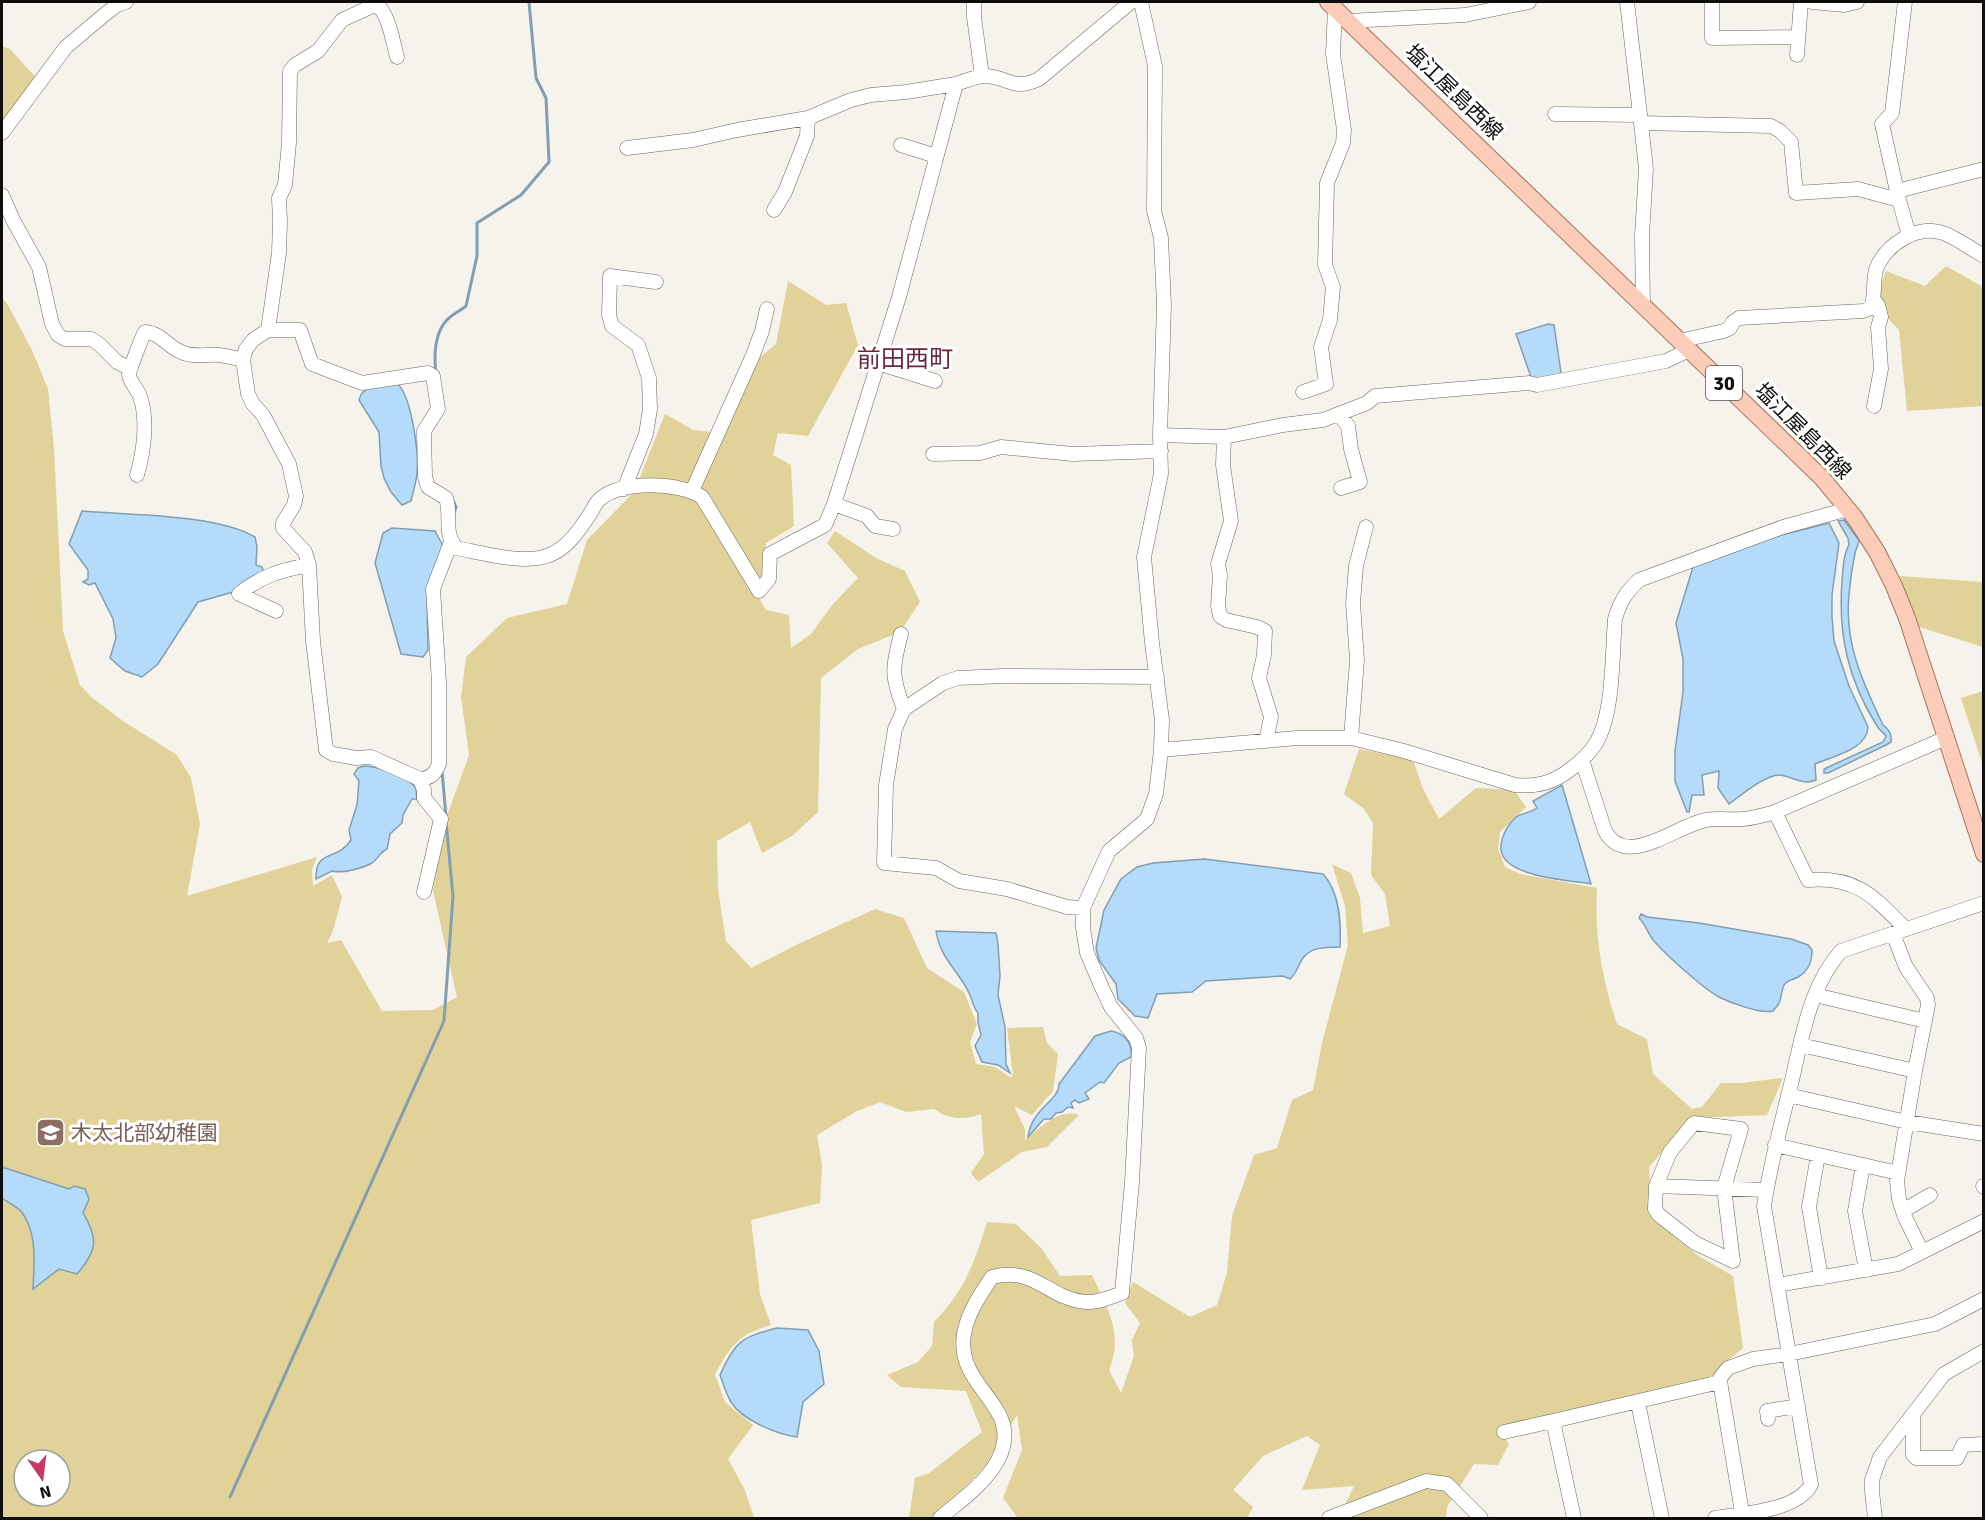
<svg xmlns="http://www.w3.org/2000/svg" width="1985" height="1520" font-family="Signika,'Noto Sans JP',sans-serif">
<rect width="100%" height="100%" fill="#f5f3eb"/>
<path fill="#e0d298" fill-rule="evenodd" d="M2,46l8,3 28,31 -36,49z
M1946,266l37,21v119l-76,5 -8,-81 -25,-26 12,-33 39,15z
M788,281l38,24 20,-2 12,42 -50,91 -30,-3 -5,22 18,10 3,61 -28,17 -1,32 -7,21 8,14 23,5 2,33 20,-14 22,-30 25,-26 -31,-35 8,-12 41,27 29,13 15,31 -20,30 -42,17 -37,29 -3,134 -26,24 -30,17 -12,-31 -33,19 1,48 8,52 25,27 47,-24 77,-35 29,9 23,50 37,24 13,32 -7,18 6,22 19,3 15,10 3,-1 -6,-48 36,-1 4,16 11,11 -5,37 -21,24 -18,-9 11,23v11c15,-12 33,-32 54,-25l-32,32 -25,5 -44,30 -7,-9 13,-19 -3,-40c-17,6 -32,6 -47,-5l-28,3 -26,-10 -23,9 -40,24 5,31 -2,37 -69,17 9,74 11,31c-33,10 -39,19 -56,49l10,28 28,23 -25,34 17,31 9,28h-752v-1220l6,7 24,45 16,39 6,60 9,182 17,54 10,11 33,25 54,34 14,23 9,46 -13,72 130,-39 -5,13 1,16 19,-11 10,22 -9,34 -6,12 14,-3 41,71 51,-1 24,-13 -24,-106 11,-67 25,-69 -8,-58 5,-40 41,-39 60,-14 20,-64 47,-48 31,-78 28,16 30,3 30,-70 23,-19zM24,1460h36v36h-36z
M1900,576l83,6v65l-67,-21z
M1983,691h1l-1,75 -22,-68z
M1359,749l54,11 10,29 16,30 37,-31 38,2 12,17 -26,25 -2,17 7,18 15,7 77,14c-3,46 5,92 20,136l30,15 6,35 39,35 10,-2 19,-24h20l42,-5 -16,37 -75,3 -43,49 3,52 45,36 36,21 10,72 -19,16 -8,15 -219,49 12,16 -11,21 -24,-1 -27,43 -1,11h-107l15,-32 -52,4 18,-45 -13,-9 -44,20 -30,34 20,17 -6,11h-229l-15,-20 19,-48 -5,-35 -32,51 -23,25 -32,27h-21l6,-40 14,-5 53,-41 -16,-41 -65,-4 -14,-12 31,-13 14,-16 2,-24c31,-32 40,-58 53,-100l29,2 26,25 18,27 32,-1c15,32 32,59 17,95l12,23 13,-37 -2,-16 8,-17 -15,-20 8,-21 57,35 27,-12 10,-32 5,-57 22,-61 23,-7 15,-48 21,-10 9,-47 26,-98 -3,-39 -13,-42 19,9 9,25 3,35 27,-7 -5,-32 -14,-19 2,-52 -9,-14 -20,-15z"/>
<path fill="#b4dbf9" stroke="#829eb2" stroke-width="1.5" d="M1548,324l6,1 7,48 -1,3 -28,4 -16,-46z
M398,384c14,15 21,69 19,90 -1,9 -4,18 -6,27l-9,4 -11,-13 -7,-14 -3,-12 -2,-34 -20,-32c3,-16 26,-15 39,-16z
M82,511c46,4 134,3 173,26l2,10 -1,18 6,2 2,6 -31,19 -35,10 -40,62 -16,13 -17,-6 -15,-13 6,-20 -3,-19 -18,-36 -6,2 -6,-3 5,-3v-9l-19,-26z
M1844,520l15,20c0,5 -3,8 -4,13 -3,14 -5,28 -6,42 -5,48 14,88 34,130 6,5 9,8 8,17l-5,3 -58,28h-4v-4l59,-27 3,-6c-3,-4 -7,-6 -9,-10 -29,-46 -39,-91 -35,-145 1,-11 1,-27 7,-36l-1,-7 -10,-17z
M1829,523l10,20 -7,52v22l2,24 15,45 19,41c-1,23 -35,29 -53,37l1,16c-13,6 -24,-4 -37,-5 -14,0 -39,21 -50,29l-11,-16 1,-17 -17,4 2,20h-12l-3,17h-2l-12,-31v-30l8,-59v-33l-7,-36 17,-56 88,-32z
M392,528l43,3 8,15 -16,42 1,62 -5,7 -22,-3 -26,-91 8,-30z
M364,766c12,0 47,11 52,23 1,3 0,7 1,10h-5l-9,16 -1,8 -12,11 -3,15c-7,3 -9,10 -15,14 -9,5 -29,11 -40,8l-16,8c-1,-31 21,-17 35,-39l-2,-10 8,-25 2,-24 -5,-7 4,-6z
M1562,785l29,99c-23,-4 -94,-7 -90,-39 1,-10 7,-21 15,-28 6,-4 14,-4 21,-9l-4,-7z
M1204,859l119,15c17,18 18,49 17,73 -14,1 -28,-1 -37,11 -5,7 -6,15 -13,21l-7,-3 -77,5 -14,11 -35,2 -9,24 -13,-2 -17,-17 -2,-15 -17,-24 -3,-12 8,-38 17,-31 16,-12 16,-4z
M1641,914l6,3 52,6 92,16 17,6 4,5c0,11 -4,23 -16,28 -4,2 -9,2 -12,7 -5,11 0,15 -11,26 -13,3 -42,-8 -54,-14 -15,-8 -53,-42 -65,-56 -6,-7 -8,-16 -15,-23z
M936,931l60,2 2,11 2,32 -2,19 7,32 1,37 4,9 -12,-8 -16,-3 -7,-16 6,-11 -3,-13v-9c-5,-6 -5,-11 -8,-18 -11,-25 -29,-34 -34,-64z
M1111,1031c13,2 22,12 20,26l-12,6 -15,20 -4,-1 -15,11 4,6 -10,4 -4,-3 -4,3 2,5 -5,-1 -6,5 -6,1 -5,6h-7l-16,18c3,-28 32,-37 31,-53l36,-48z
M2,1167l67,22 5,-3 11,3 4,10 -6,14c16,26 14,38 -6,61l-18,-5 -26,20c1,-25 5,-56 -12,-78 -5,-5 -14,-9 -19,-13z
M777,1328l31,2 11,21 5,33 -21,18 -6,35c-21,-3 -55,-17 -66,-35 -5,-8 -8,-19 -11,-27 15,-34 22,-38 57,-47z"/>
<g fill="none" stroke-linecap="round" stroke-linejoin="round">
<path stroke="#829eb2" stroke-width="3" d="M436,374c-2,-17 -2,-39 10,-53 5,-6 14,-10 20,-15l11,-50v-33l44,-28 28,-33 -3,-64 -10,-20 -7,-76
M453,500l3,7 -2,7
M442,771l4,45
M230,1497l214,-476 9,-125 -7,-74"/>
<defs>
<path id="minor" d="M974,2v15l8,59
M1627,2l14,121
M1712,2v36l86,-1
M1812,2l32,3 13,-3
M377,4c13,14 15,35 20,53
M1348,21l117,-6 64,-13
M1797,55l4,-53
M1555,114l85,1
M2,133l64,-86 38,-32 13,-10 9,-3
M901,145l35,11
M627,148l66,-8 44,-10 71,-12
M1897,191l87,-22
M2,195l11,25 26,47 13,57 6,11 7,4h26l8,5 18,18 12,6
M1899,200l-17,-76 10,-11 13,-111
M774,210l11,-18 22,-56 1,-18 43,-18 20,-5 35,-3 50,-8
M1874,300l4,5 3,12 -3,10 3,42 -7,37
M1643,306l-1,-70 4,-67 -5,-46 130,3 9,5 11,11 5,51 62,-4 41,11 10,35
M268,330l11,-77 1,-32 -1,-23 6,-13 4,-42 1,-72 5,-6 23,-14 24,-31 35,-16 1,-2
M1679,341l45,-10 6,-3 3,-6 6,-4 124,-7 8,-3c5,-13 1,-29 6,-41 10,-23 41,-43 66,-34 14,5 28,16 41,23
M878,363l57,18
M1303,392l23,-8 -5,-37 9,-27 3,-33 -8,-22 2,-82 16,-40 1,-13 -11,-76 2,-46
M1339,414l9,12 3,23 9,33 -19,6
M1160,435l64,2 59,-12 40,-5 44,-17 8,-7 154,-13 8,2 129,-24 23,-11
M1224,437l-1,28 8,56 -13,43 2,11 -2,31 2,10 6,4 31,7 8,4 -1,24 -5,23 12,39 -5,24
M933,454l47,-1 21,-6 72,7 88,-3
M137,475c7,-24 11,-55 3,-79 -3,-8 -10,-13 -11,-21 0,-4 14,-41 16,-43 16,1 22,14 36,20 12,6 26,2 38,3 8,1 16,3 24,5
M624,489l22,-55 4,-25 -1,-31 -11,-33 -26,-19 -3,-11 1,-39 46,6
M692,491l61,-136 9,-24 5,-22
M834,504l33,12 8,10 18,3
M276,611l-37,-17c22,-18 42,-24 70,-29
M901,634c-9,34 -10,42 3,75l-9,20 -9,56 -2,78 52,5 23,13 48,8 60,18 16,1
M904,709l39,-26 15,-5 45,-2 154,1
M1351,738l6,-78 -4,-57 3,-37 10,-39
M1161,750l136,-12h54l53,13 111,34c22,2 38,-2 56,-16 9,-7 19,-16 25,-26 18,-30 16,-89 19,-124 5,-17 11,-27 24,-39l144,-53 65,-18
M1582,760l23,71c21,39 72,-6 101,-11 12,-2 25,0 37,-1 11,-1 22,-4 32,-7l171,-74
M420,779c11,-1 15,-5 19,-15v-82l-6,-93 18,-47
M1775,812l33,68c49,-4 66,17 98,49
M424,892l17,-73 -17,-21v-8l-4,-11 -49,-22 -15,1 -23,-4 -7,-4 -13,-109 -4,-76 -4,-13 -22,-24v-5l11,-18 2,-9 -7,-32 -26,-49 -10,-11 -5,-10 -5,-34 3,-11 7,-9 15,-10h32l12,34 50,19 66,-10 5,3 5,33 -14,22 1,46 3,10 18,11c6,17 -3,35 10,50 27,5 71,18 96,6 17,-8 28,-25 38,-40 3,-5 6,-12 10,-15 22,-19 80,-17 102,-2l57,94 10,-12 1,-25 55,-29 9,-21 65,-207 57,-213c8,-3 19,-7 28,-8 24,0 28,16 55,3l92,-77
M1893,934l13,33 21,31 1,7 -13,66
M1815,995l110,26
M1801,1045l114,26 -18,110 2,18 5,16 18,37 62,-31
M1788,1095l119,27 77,12
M1775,1145l123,28
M1818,1155l-9,52 12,71
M1863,1165l-8,46 11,59
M1656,1186l-1,23 4,6 36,28 38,18 -9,-73 17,-59 -47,-6 -24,29 -14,34 110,4
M1983,1186l1,1
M1903,1211l27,-16
M1777,1285l121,-21 24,-12
M1638,1403l24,115
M1913,1414v41l3,3h41l6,-13 21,-1
M1768,1419l-1,-8 31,-5
M1504,1432l49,-11
M940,1518c20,-17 45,-34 58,-58 28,-55 -43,-70 -34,-126 4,-22 16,-39 28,-57 44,-11 56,22 94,25 12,1 25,-5 36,-9l10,-111 7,-134 -3,-10 -25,-31 -9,-19 -15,-35 -4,-25v-20l26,-57 38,-32 9,-25 5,-44 1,-30 -10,-77 -8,-86 17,-83 -1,-39 4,-130 -3,-67 -7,-27 1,-145 -14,-64
M1329,1518l97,-37 21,3 34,34
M1574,1518l-21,-97 167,-39
M1715,1518c28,-5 80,-6 96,-33l-47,-279c6,-41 17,-81 27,-122 11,-45 18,-97 50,-133l143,-48
M1743,1518l-22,-130 -1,-10 8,-10 25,-9 36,-5 146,-30 49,-25
M1875,1518l-3,-27v-11l8,-23 64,-83 40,-23"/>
<path id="major" d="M1328,2l494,476 33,40 22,34 17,34 13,32 77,236"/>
</defs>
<use href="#minor" stroke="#696760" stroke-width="15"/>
<use href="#major" stroke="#a6745f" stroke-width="18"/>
<use href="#minor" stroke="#fff" stroke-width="14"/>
<use href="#major" stroke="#fbcdb9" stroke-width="16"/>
</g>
<defs>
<symbol id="school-square" viewBox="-11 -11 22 22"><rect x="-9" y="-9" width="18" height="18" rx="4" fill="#8d6e63" stroke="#fff"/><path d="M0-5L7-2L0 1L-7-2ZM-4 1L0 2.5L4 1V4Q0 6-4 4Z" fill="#fff"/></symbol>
</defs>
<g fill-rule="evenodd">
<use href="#school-square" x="34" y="1116" width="33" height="33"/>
</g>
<g text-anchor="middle" stroke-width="6" stroke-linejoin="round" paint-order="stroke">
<rect fill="#fff" stroke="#575655" stroke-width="1.5" x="1706" y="366" width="36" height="34" rx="4.5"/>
<g font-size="20" font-weight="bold" fill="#0f0e0c">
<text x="1724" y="390">30</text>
</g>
<g font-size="21" fill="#0f0e0c" stroke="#fff">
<text transform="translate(1454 92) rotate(44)" y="7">塩江屋島西線</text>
<text transform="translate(1803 431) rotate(45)" y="7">塩江屋島西線</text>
</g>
<g font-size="21" fill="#785e54" stroke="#fff" text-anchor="start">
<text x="71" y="1140">木太北部幼稚園</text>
</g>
<g font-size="24" fill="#6c2739" stroke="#fff">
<text x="905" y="367">前田西町</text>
</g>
</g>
<rect width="1985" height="1520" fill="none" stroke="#0f0e0c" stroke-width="6"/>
<g transform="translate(42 1478) rotate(166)"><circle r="28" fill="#ffffff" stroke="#9f9f9e" stroke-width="1.5"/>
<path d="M0-4.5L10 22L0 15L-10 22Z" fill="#c73965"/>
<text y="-9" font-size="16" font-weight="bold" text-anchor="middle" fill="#0f0e0c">N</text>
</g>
</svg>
